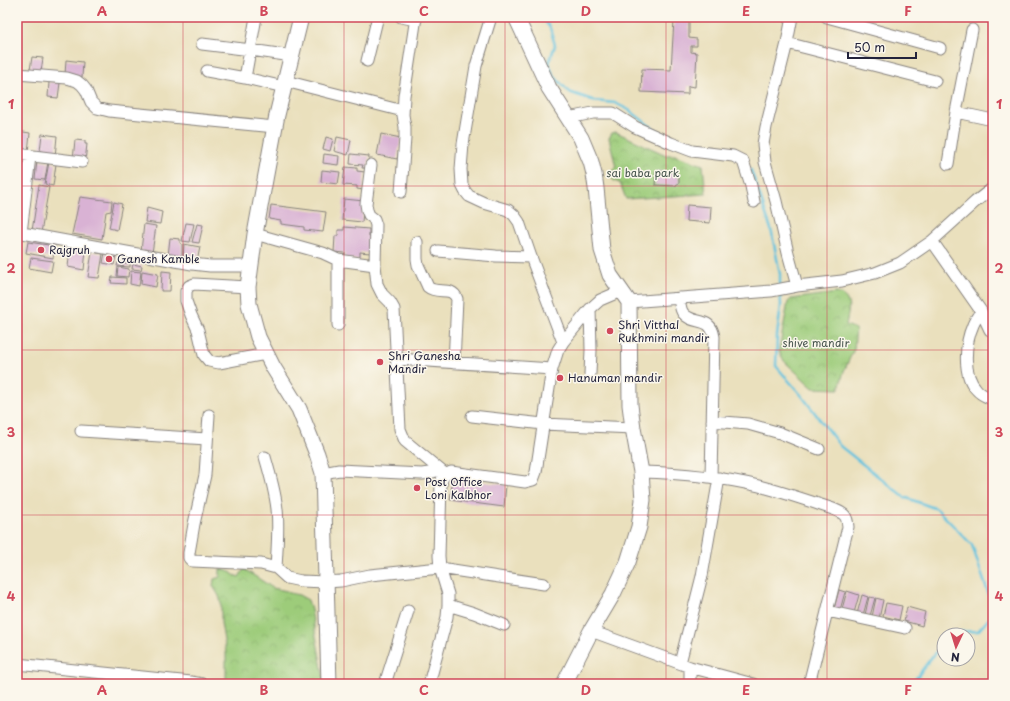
<svg xmlns="http://www.w3.org/2000/svg" width="1010" height="701" font-family="'Playpen Sans',sans-serif">
<defs>
<pattern id="park-crowns" width="20" height="18" patternUnits="userSpaceOnUse"><rect width="20" height="18" fill="#9dcc7a"/><path d="M2 6a3 3 0 1 1 6 0M12 15a3 3 0 1 1 6 0" fill="none" stroke="#87af6a"/></pattern>
</defs>
<rect width="100%" height="100%" fill="#fbf7ec"/>
<filter id="ink" filterUnits="userSpaceOnUse"><feTurbulence type="fractalNoise" baseFrequency=".025" numOctaves="2"/><feDisplacementMap in="SourceGraphic" scale="8" xChannelSelector="R" yChannelSelector="G"/><feConvolveMatrix kernelMatrix="1 2 1 2 8 2 1 2 1" color-interpolation-filters="sRGB"/></filter>
<filter id="wash" filterUnits="userSpaceOnUse"><feTurbulence type="fractalNoise" baseFrequency=".012" numOctaves="4" result="noise"/><feDisplacementMap in="SourceGraphic" scale="16" xChannelSelector="R" yChannelSelector="G"/><feGaussianBlur stdDeviation="0.9" result="paint"/><feColorMatrix in="noise" values="0 0 0 0 0 0 0 0 0 0 0 0 0 0 0 0 0 1.4 0 .05"/><feComposite in="paint" operator="in"/></filter>
<g filter="url(#wash)">
<rect width="100%" height="100%" fill="#eae0bd"/>
<path fill="url(#park-crowns)" stroke="#60775a" d="M616,132l50,23h9l28,10 3,29 -80,5 -6,-16c-11,-2 -10,-9 -4,-16l-7,-29 3,-5z
M837,293c17,5 11,19 9,32l10,4 -2,20 -10,22 -5,18 -26,-1 -30,-28 -4,-9 9,-49 3,-3z
M220,569l8,1 6,5 5,2 5,-8 29,19 14,3 3,2 9,2 9,5 3,10 14,74h-99v-32l-5,-29v-20l-2,-7 -6,-10 1,-7 6,-2z"/>
<g fill="none" stroke-linecap="round" stroke-linejoin="round">
<path stroke="#61c2df" stroke-width="2.5" d="M542,17l8,11 5,17 -6,18 4,12 16,17 26,9 20,2 14,7 29,22
M751,170l20,59 9,45v12
M780,291l1,14 -4,31 -1,30 26,30 38,50 64,51 33,12 35,36 14,42 7,18
M955,635l3,-3 20,-1 15,-17
M914,684v-3l20,-27 10,-9"/>
</g>
<g id="blocks">
<path fill="#d9b2d4" d="M674,20l15,1v17l8,1v7h-6v6l6,1 -2,34 -7,-1v8l-47,-2 1,-23 29,1z
M32,57l11,1 -2,14 -11,-2z
M66,60l17,2 -1,15 -17,-2z
M49,82l11,1 -2,15 -10,-1z
M17,131l13,2 -2,19 -11,-1z
M42,134l15,2 -2,21 -10,-1 1,-4 -6,-1z
M381,134l20,4 -4,21 -20,-4z
M326,137l7,2 -3,12 -7,-2z
M337,137l14,3 -3,15 -14,-4z
M75,140l10,1v3h2l-2,18 -12,-2z
M324,154l15,2 -1,9 -15,-2z
M351,154l18,2 -1,12h-6l1,-3 -13,-1z
M17,161l5,1 -4,18h-1z
M37,161l11,1 -3,18 -10,-1z
M49,162l7,2 -3,22 -8,-2z
M345,167l12,1v3l8,1 -2,18 -6,-1v-3l-14,-1z
M322,170l18,2 -2,12 -17,-2z
M656,171l21,2v2l2,2v6l-3,2v1l-21,-1z
M17,184l7,1 -6,34h-1z
M39,185l10,2 -8,46 -9,-2z
M80,197l32,4 -1,10 -5,1 -4,27 -30,-5z
M344,199l20,2 -2,21 -20,-2z
M114,202l8,2 -5,26 -8,-2z
M271,205l55,7 -3,20 -19,-2v-3l-23,-3v-3l-12,-2z
M687,205l24,2 -1,16 -24,-2z
M147,208l15,4 -2,12 -15,-2z
M186,223l8,1 -4,18 -8,-1z
M144,224l12,2 -4,27 -11,-2z
M197,224l6,1 -4,18 -7,-1z
M344,227l25,2v8h2l-1,16 -10,-1v8l-16,-1 1,-6 -11,-1 1,-16h3v-6h6z
M170,238l10,1v4l2,1v15l-14,-3z
M28,242l27,4 -2,12 -27,-5z
M184,244l16,3 -3,15 -14,-2z
M70,248l16,2 -2,20 -16,-3z
M92,252l11,2 -4,24 -11,-1z
M105,253l11,2 -2,10 -11,-2z
M31,258l22,3 -2,11 -22,-4z
M118,262l12,2v3l-13,-1z
M133,264l9,2 -1,4 -9,-1z
M118,267l11,2 -1,8 -11,-1z
M131,271l10,1 -2,14 -9,-2z
M142,271l16,3 -2,13 -15,-3z
M162,271l9,1 -1,19h-9z
M112,277l14,1v6l-15,-1z
M453,478l53,7 -2,22 -54,-7z
M839,590l6,2 -5,18 -6,-1z
M847,591l12,4 -5,18 -12,-4z
M862,595l6,2 -5,18 -6,-1z
M869,597l6,1 -5,18 -5,-1z
M876,598l7,2 -4,19 -7,-2z
M886,603l16,3 -3,14 -16,-4z
M907,607l18,5 -3,14 -18,-5z"/>
</g>
</g>
<g filter="url(#ink)">
<use href="#blocks" fill-opacity="0" stroke="#86817c" stroke-width="1"/>
<g fill="none" stroke-linecap="round" stroke-linejoin="round">
<defs>
<path id="street" d="M401,17l15,3
M491,17l-15,49 -13,78 -2,25 1,16 3,6 4,5 15,7 24,7 6,5 5,7 12,35 32,85
M792,17l-5,26 -21,84 -3,17 2,18 11,39 12,52 9,33
M827,17l113,31
M787,43l148,38
M202,44l49,6 41,6
M367,61l10,-41 1,-3
M207,71l38,7 39,9
M17,74l50,4 10,3 5,4 4,5 5,12 6,6 12,3 166,16
M245,78l11,-61
M285,81l118,30
M956,112l16,-82
M568,118l25,-5h20l22,14 36,16 21,8 41,5 10,5 8,25 3,16
M17,154l65,8
M948,164l8,-52 37,8
M371,165l-5,39 1,6 2,5 5,4 2,6 -1,40 2,19 5,10 8,8 4,7 6,120 5,12 40,33
M401,192l4,-54v-11l-2,-12 1,-19 12,-79
M17,232l175,32 18,2h41
M21,233l9,-77
M255,234l68,19 15,7 37,5
M932,241l49,70 9,19
M417,242v17l1,6 10,22c9,8 24,-2 29,12l-3,64
M438,251l58,5 35,1
M248,287l-54,-3 -5,2 -3,5v10l5,14 7,15 6,25 5,6 10,2 47,-9
M679,298c1,5 1,11 4,15 10,13 28,2 31,24l-3,140
M629,302l142,-11 26,-5 45,-5 33,-8 25,-10 32,-22 43,-39 18,-14
M590,309l1,41 -1,24
M981,311c-3,5 -6,9 -8,14 -8,18 -11,50 4,65 4,5 11,7 16,10
M338,325v-65
M397,359l155,10
M209,415l-4,60 -11,49 -5,29v5l3,3 69,3 15,4 11,10 14,3 25,1 15,-1 29,-6 70,-7 104,16
M472,416l71,8 90,4
M712,421l36,3 32,9 39,16
M81,431l126,8
M265,457c5,17 10,34 12,52 2,19 0,40 -1,59
M641,472c40,1 80,5 118,14 24,6 50,15 74,23 11,5 14,5 15,18l-39,157
M323,473l16,-3 83,4 7,-1 11,-3
M448,605l26,8 30,12
M827,611l78,17
M591,631l99,36 63,17
M680,663l22,-87 17,-98
M17,664l174,18 11,2
M385,684l23,-73
M429,684l18,-67 1,-12v-11l-8,-26 -1,-12 2,-72c1,-7 3,-9 10,-12l74,10 8,-2 3,-8 16,-103 6,-19 5,-8 27,-33 10,-9 21,-9
M690,684v-17"/>
<path id="secondary" d="M301,17l-24,98 -22,119 -7,53 1,17 9,33 15,30 26,42 18,45 6,19 6,211
M516,17l33,71 32,50 10,24 3,12 2,14 6,62 8,25 19,27 1,103 3,23 8,44 2,28 -4,27 -11,35 -15,32 -22,37 -27,53"/>
</defs>
<use href="#street" stroke="#86817c" stroke-width="13"/>
<use href="#secondary" stroke="#86817c" stroke-width="17"/>
<use href="#street" stroke="#fff" stroke-width="11"/>
<use href="#secondary" stroke="#fff" stroke-width="15"/>
</g>
</g>
<path fill="none" stroke="#d1495b" stroke-width="1" stroke-opacity="0.55" d="M183,17v667M344,17v667M505,17v667M666,17v667M827,17v667M17,186h976M17,350h976M17,515h976"/>
<g fill="#d1495b" stroke="#fbf7ec" stroke-width="1.5">
<circle cx="41" cy="250" r="4"/>
<circle cx="109" cy="259" r="4"/>
<circle cx="610" cy="331" r="4"/>
<circle cx="380" cy="362" r="4"/>
<circle cx="560" cy="378" r="4"/>
<circle cx="417" cy="488" r="4"/>
</g>
<g text-anchor="middle" stroke-width="3" stroke-linejoin="round" paint-order="stroke">
<g font-size="11" fill="#47554e" stroke="#fbf7ec">
<text x="643" y="177">sai baba park</text>
<text x="816" y="347">shive mandir</text>
</g>
<g font-size="11" fill="#22223b" stroke="#fbf7ec" text-anchor="start">
<text x="49" y="254">Rajgruh</text>
<text x="117" y="263">Ganesh Kamble</text>
<text x="618" y="329">Shri Vitthal<tspan x="618" dy="13">Rukhmini mandir</tspan></text>
<text x="388" y="360">Shri Ganesha<tspan x="388" dy="13">Mandir</tspan></text>
<text x="568" y="382">Hanuman mandir</text>
<text x="425" y="486">Post Office<tspan x="425" dy="13">Loni Kalbhor</tspan></text>
</g>
</g>
<rect width="1010" height="701" fill="none" stroke="#fbf7ec" stroke-width="44"/>
<g transform="translate(956 647) rotate(184)"><circle r="19" fill="#fbf7ec" stroke="#a4a2a5"/>
<path d="M0-3L7 15L0 10L-7 15Z" fill="#d1495b"/>
<text y="-6" font-size="11" font-weight="bold" text-anchor="middle" fill="#22223b">N</text>
</g>
<path d="M848 52v6h68v-6" fill="none" stroke="#22223b" stroke-width="2"/>
<text x="854" y="52" font-size="12" fill="#22223b" stroke="#fbf7ec" stroke-width="3" paint-order="stroke">50 m</text>
<rect x="22" y="22" width="966" height="657" fill="none" stroke="#d1495b" stroke-width="1.5"/>
<g font-size="13" text-anchor="middle" font-weight="bold" fill="#d1495b">
<text x="102" y="16">A</text>
<text x="264" y="16">B</text>
<text x="424" y="16">C</text>
<text x="586" y="16">D</text>
<text x="746" y="16">E</text>
<text x="908" y="16">F</text>
<text x="11" y="109">1</text>
<text x="999" y="109">1</text>
<text x="11" y="273">2</text>
<text x="999" y="273">2</text>
<text x="11" y="437">3</text>
<text x="999" y="437">3</text>
<text x="11" y="601">4</text>
<text x="999" y="601">4</text>
<text x="102" y="695">A</text>
<text x="264" y="695">B</text>
<text x="424" y="695">C</text>
<text x="586" y="695">D</text>
<text x="746" y="695">E</text>
<text x="908" y="695">F</text>
</g>
</svg>
